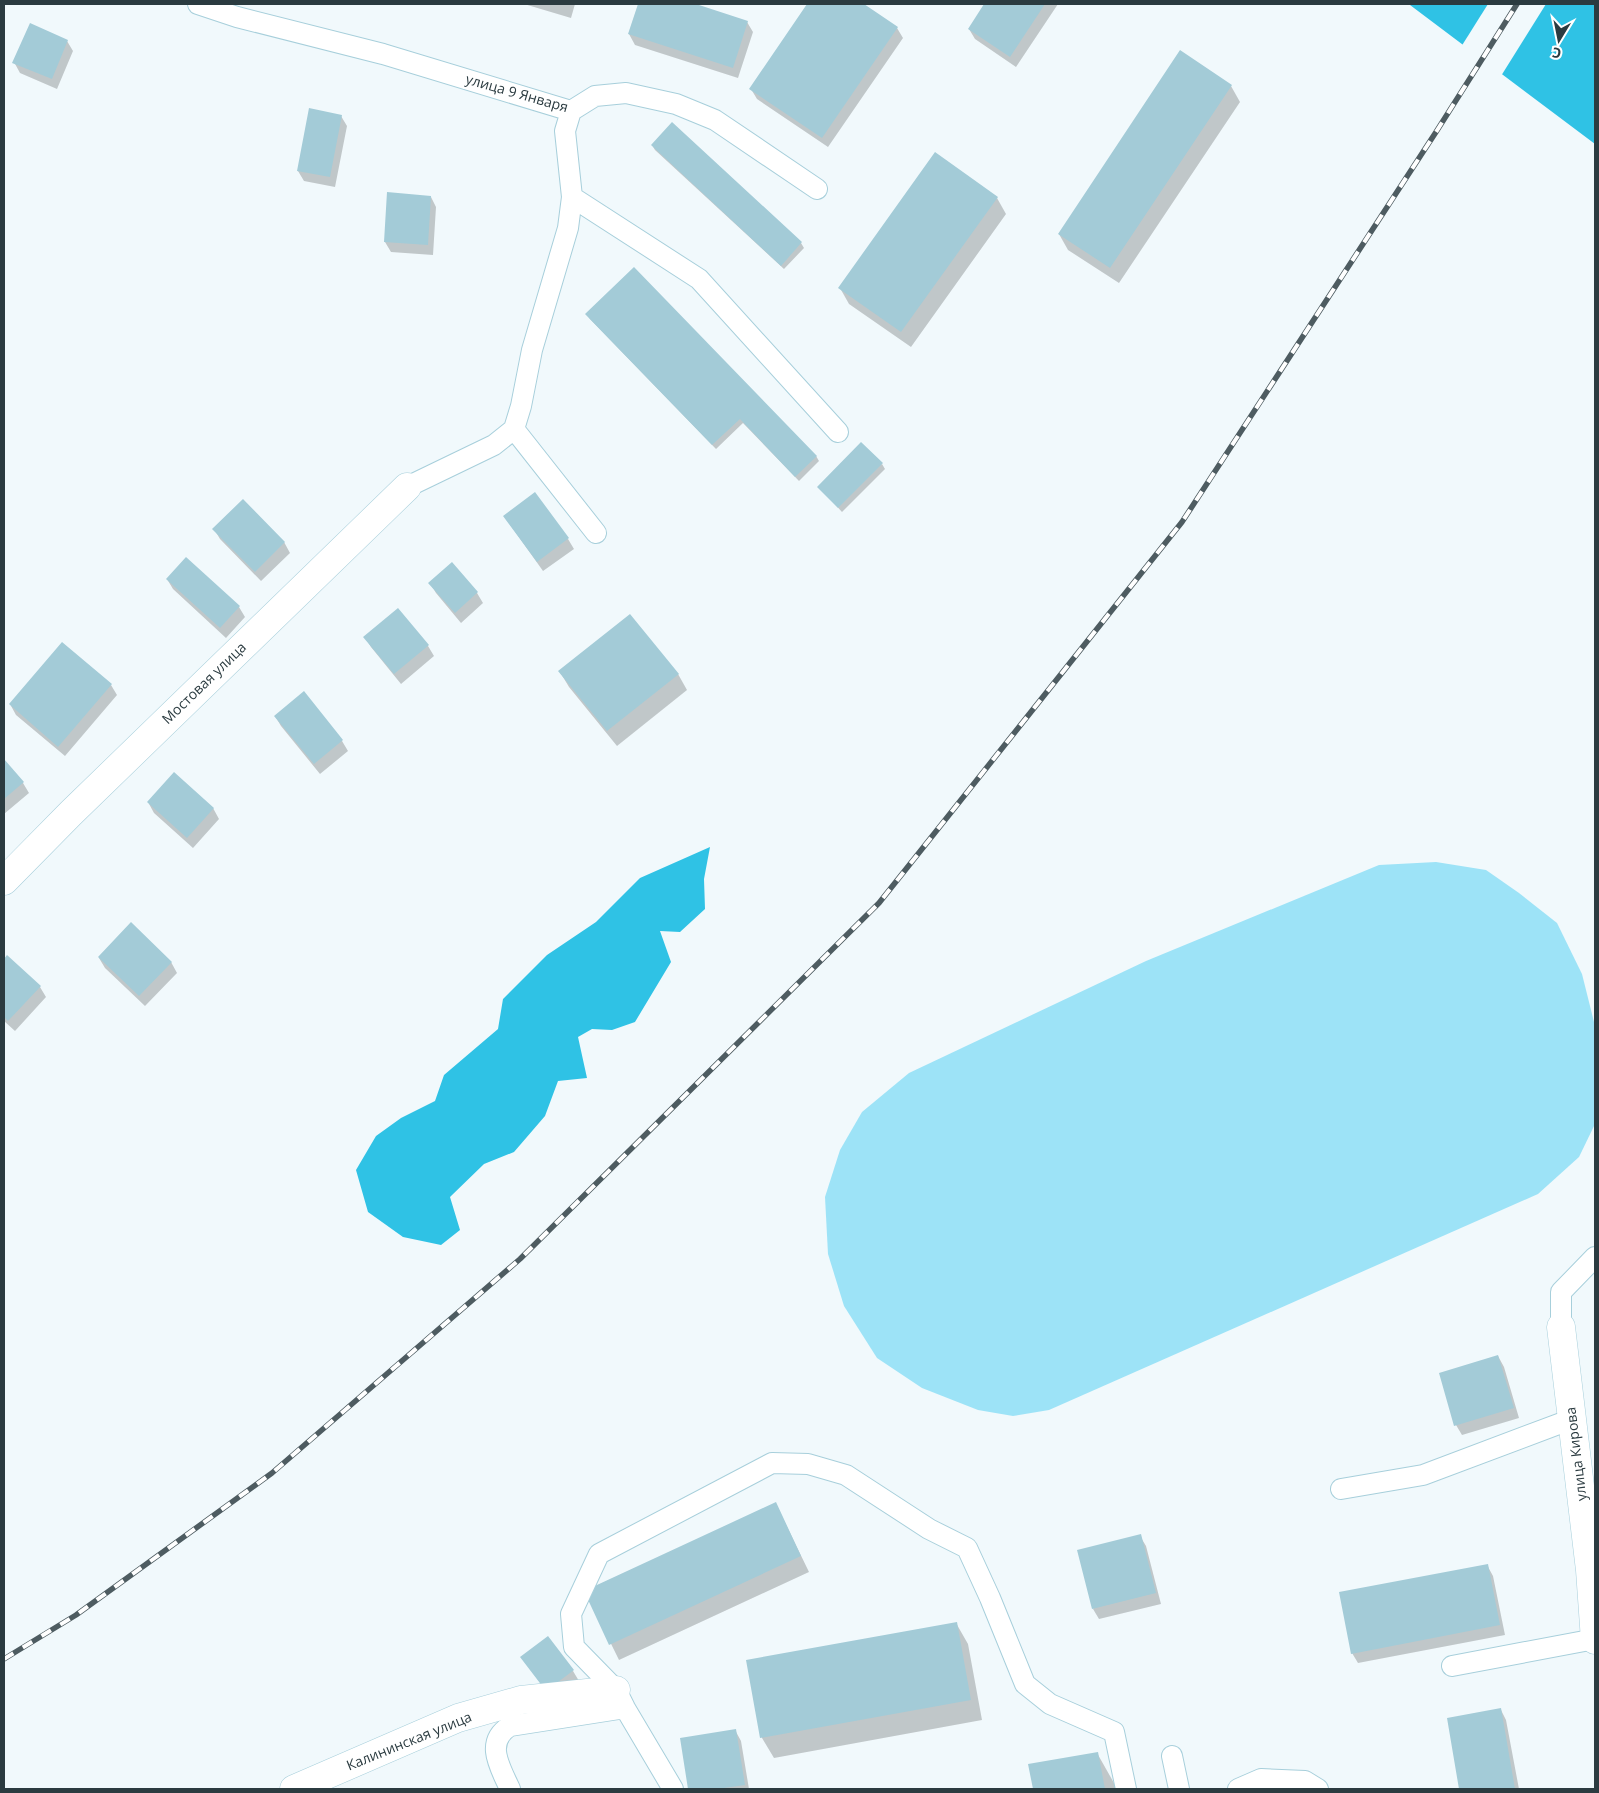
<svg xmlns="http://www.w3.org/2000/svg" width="1599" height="1793" font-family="'Open Sans',sans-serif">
<rect width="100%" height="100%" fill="#f1f9fc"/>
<path fill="#9de3f7" d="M1436,862l50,8 33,23 38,30 25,51 13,52v98l-16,33 -41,37 -489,216 -36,6 -35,-6 -56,-22 -45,-30 -33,-52 -16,-52 -3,-57 15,-47 22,-38 47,-39 237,-112 233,-96z"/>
<path fill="#2fc2e5" d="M1408,4h187v140l-185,-139z
M710,847l-6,32 1,30 -25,23 -20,-1 11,31 -36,60 -23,8 -20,-1 -14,8 9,41 -29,3 -13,35 -31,36 -30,12 -34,33 10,33 -19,15 -38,-8 -35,-25 -12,-42 20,-34 25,-18 34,-17 9,-26 54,-46 5,-30 44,-44 49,-33 44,-44z"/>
<path fill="#f1f9fc" d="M1488,4h58l-45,72 -40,-29z"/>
<path fill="#0003" d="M524,4h51l-4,14z
M639,4h53l55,18 6,10 -15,46 -103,-33 -6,-11z
M809,4h53l35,24 6,10 -75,109 -71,-48 -6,-10z
M986,4h72l-42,63 -41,-28 -6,-10z
M67,41l6,10 -16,38 -37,-16 -6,-11z
M1231,86l9,16 -121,181 -51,-33 -9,-16z
M341,116l6,10 -12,61 -31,-6 -6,-10z
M672,124l129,119 3,5 -20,21 -129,-119 -3,-5z
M431,197l5,10 -3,48 -42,-3 -6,-10z
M997,198l9,16 -95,133 -62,-43 -9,-16z
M587,314l229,142 3,5 -20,20 -56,-58 -27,26 -126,-130z
M882,464l3,5 -43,43 -23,-25z
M504,516l64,23 6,10 -31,22z
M214,529l70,13 6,11 -29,28 -41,-42z
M186,559l53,48 6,10 -19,21 -53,-49 -6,-10z
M430,583l47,10 6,10 -22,20 -25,-30z
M365,637l63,9 6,10 -33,28 -30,-37z
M560,672l118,2 9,16 -70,56 -48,-59z
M111,685l6,10 -52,61 -49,-41 -6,-11z
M304,693l38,48 6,10 -28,23 -39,-48 -6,-10z
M4,760l19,23 6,10 -25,21z
M148,802l65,6 6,11 -26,29 -39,-35z
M7,956l33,31 6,10 -31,34 -11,-10v-61z
M99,958l72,4 6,11 -32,33 -40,-38z
M1498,1356l6,11 15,51 -57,17 -6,-10z
M776,1504l33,68 -190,88 -34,-69z
M1140,1536l6,10 15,58 -62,15 -6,-10z
M1487,1565l6,11 12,59 -147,28 -6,-10z
M956,1623l12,21 14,76 -208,38 -12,-20 -14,-77z
M522,1657l51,14 6,10 -26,20z
M1501,1710l5,10 13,69h-59l-12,-70z
M735,1730l6,11 8,48h-59l-8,-50z
M1097,1753l17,30 2,6h-82l-4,-24z"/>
<path fill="#a3cbd7" d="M638,4h58l52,17 -15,47 -105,-34z
M807,4h57l34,23 -76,111 -73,-49z
M984,4h61l-35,53 -42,-28z
M30,23l38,17 -16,39 -40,-16z
M1180,50l52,35 -122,183 -52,-34z
M309,108l33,7 -12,62 -33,-6z
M672,122l130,120 -21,24 -130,-121z
M935,152l63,45 -97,135 -63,-44z
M387,192l44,4 -3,49 -44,-3z
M634,267l183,189 -22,21 -55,-58 -28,26 -127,-131z
M861,442l22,21 -45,45 -21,-21z
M535,492l34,46 -32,24 -34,-46z
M243,499l42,43 -30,30 -43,-43z
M186,557l54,49 -20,22 -54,-49z
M452,562l26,30 -23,21 -27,-30z
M398,608l31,37 -35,29 -31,-37z
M630,614l49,60 -72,57 -49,-60z
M62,642l50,42 -54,63 -49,-43z
M304,691l39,49 -29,24 -40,-48z
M4,759l20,23 -20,17z
M174,772l40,36 -27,30 -40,-36z
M131,922l41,40 -33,34 -41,-39z
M7,955l34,31 -33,35 -4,-4v-58z
M1498,1355l16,53 -60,18 -15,-53z
M776,1502l25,54 -192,89 -25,-54z
M1141,1534l15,59 -64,16 -15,-59z
M1488,1564l12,61 -149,29 -12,-62z
M957,1622l14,78 -211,38 -14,-78z
M548,1636l26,34 -28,21 -26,-34z
M1501,1708l14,81h-56l-12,-71z
M736,1729l9,56 -28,4h-29l-8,-51z
M1098,1752l7,37h-72l-5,-25z"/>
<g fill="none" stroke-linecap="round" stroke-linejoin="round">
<defs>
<path id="service" d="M198,4l39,13 146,37 188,57 24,-15 31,-3 50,11 39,16 102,69
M572,197l127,82 139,153
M514,429l82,104
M407,487l87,-42 20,-16 7,-23 11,-56 36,-122 4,-31 -7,-66 6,-20
M1561,1327v-35l34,-35
M1341,1489l82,-14 149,-56
M1452,1666l143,-27
M1172,1756l7,33
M510,1789c-10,-22 -26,-47 0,-63l115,-18
M673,1789l-48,-81 -9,-18 -42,-43 -3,-33 28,-60 173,-91 36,1 38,11 83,54 38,19 23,50 35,86 25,20 64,28 12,57
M1238,1789l23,-10 44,2 13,8"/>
<path id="minor" d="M4,881l67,-68 336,-326
M1561,1327l29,243 5,70
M294,1789l164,-71 63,-18 95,-10"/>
</defs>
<use href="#service" stroke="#a7cfdb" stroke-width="22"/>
<use href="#minor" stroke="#a7cfdb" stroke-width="29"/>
<use href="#service" stroke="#fff" stroke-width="20"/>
<use href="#minor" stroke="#fff" stroke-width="28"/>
<defs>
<path id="rail" d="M4,1659l72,-44 196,-142 248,-214 359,-356 303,-381 254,-390 81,-128"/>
</defs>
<use href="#rail" stroke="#4e5c61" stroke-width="5.5"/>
<use href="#rail" stroke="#fff" stroke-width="4" stroke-dasharray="11" stroke-linecap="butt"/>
</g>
<g text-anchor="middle" stroke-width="4" stroke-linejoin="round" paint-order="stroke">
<g font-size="14" fill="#2b3b40" stroke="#fff">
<text transform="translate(517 93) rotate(16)" y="5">улица 9 Января</text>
<text transform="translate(204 683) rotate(-44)" y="5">Мостовая улица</text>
<text transform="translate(1576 1454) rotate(-97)" y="5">улица Кирова</text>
<text transform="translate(409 1741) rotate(-22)" y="5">Калининская улица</text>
</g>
</g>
<rect width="1599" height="1793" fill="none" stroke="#2b3b40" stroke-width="10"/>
<g transform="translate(1559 40) rotate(190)" stroke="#ffffff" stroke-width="4" paint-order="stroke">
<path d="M0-4L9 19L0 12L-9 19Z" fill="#2b3b40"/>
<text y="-8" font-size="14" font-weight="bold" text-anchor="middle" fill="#2b3b40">С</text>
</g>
</svg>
